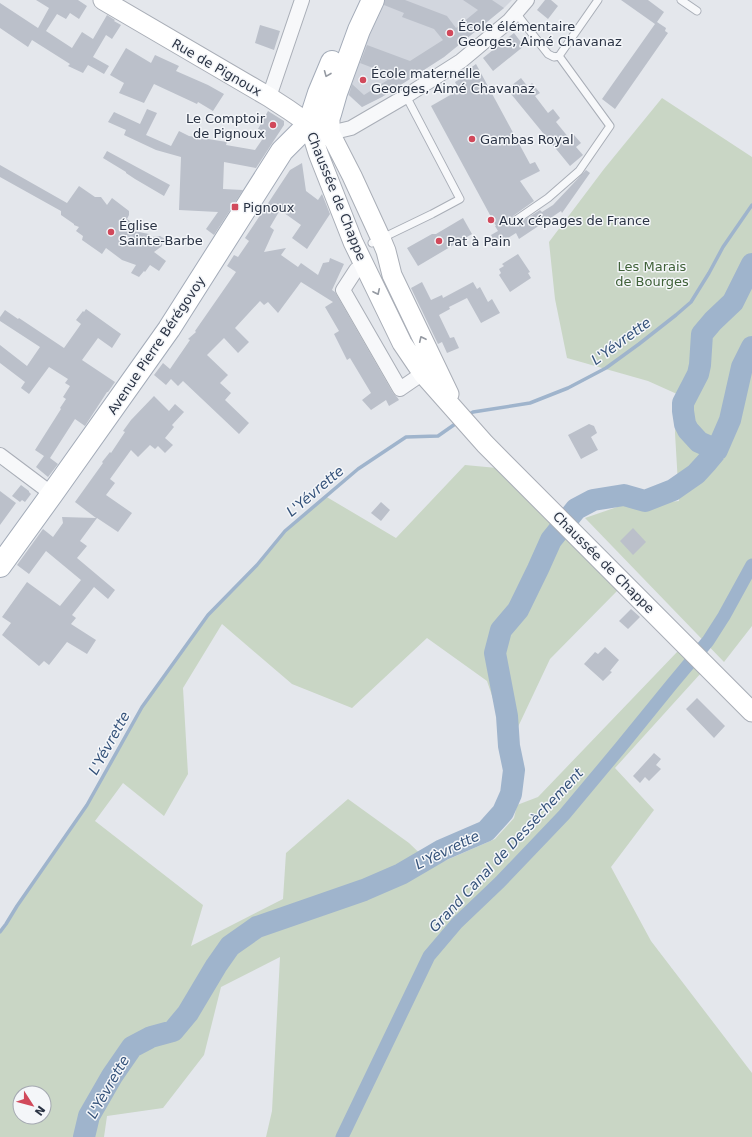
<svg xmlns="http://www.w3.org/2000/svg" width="752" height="1137" font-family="'DejaVu Sans',sans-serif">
<rect width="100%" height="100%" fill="#e4e7ec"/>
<path fill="#d2d6de" d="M381,0h131l-8,8 -60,49 -63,40 -19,10 -17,-15z"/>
<path fill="#c9d6c5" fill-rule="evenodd" d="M662,98l90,59v469l-28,36 -139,-144 35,-12 59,-5 -4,-68 2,-39 -29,-13 -81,-23 -12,-59 -6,-57 55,-73z
M465,465l32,3 121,122 -68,69 -41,87 -22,-65 -60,-43 -75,70 -60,-24 -70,-60 -39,64 5,86 -24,42 -41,-33 -28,38 108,84 -12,41 92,-47 3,-46 62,-54 61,44 24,23 62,-27 19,-21 3,-13 21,-8 140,-146 23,22 -86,95 39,42 -43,57 40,74 101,132v64h-486l6,-26 8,-154 -59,30 -17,68 -41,53 -56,8 -3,21h-104v-205l6,-8 11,-18 70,-101 55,-98 66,-92 49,-50 28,-34 40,-35 71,42zM20,1093h24v24h-24z"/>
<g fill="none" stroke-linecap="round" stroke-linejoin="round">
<path stroke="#9fb4cc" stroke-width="3.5" d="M468,415l5,-3 57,-9 38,-15 38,-20 33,-24 37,-29 15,-13 18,-29 14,-26 29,-42
M0,932l6,-8 11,-18 70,-101 55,-98 66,-92 49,-50 28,-34 73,-62 48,-32 32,-1 20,-14"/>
<path stroke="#9fb4cc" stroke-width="13" d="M342,1137l87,-181 28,-33 43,-41 64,-67 56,-67 52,-64 36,-43 16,-25 28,-51"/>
<path stroke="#9fb4cc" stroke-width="22" d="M717,450l-18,-8 -11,-12 -3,-6 -2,-13v-8l15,-29 2,-9 2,-31 11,-13 20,-19 19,-38
M84,1137l5,-21 23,-40 20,-29 19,-10 22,-6 15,-18 28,-47 14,-20 27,-19 107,-37 37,-16 41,-24 44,-19 17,-19 8,-18 3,-24 -5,-24 -2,-30 -12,-63 6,-23 17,-20 20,-41 13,-29 25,-31 17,-9 31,-5 21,6 28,-11 23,-16 11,-12 10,-12 13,-30 12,-53 10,-20"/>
</g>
<path fill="#bbc0ca" d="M36,0h42l9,6 -8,13 -9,-6 -4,6 -9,-5 -11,17 26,17 10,-16 11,7 14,-24 8,5 -1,1 7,4 -9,14 -6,-4 -13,22 16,9 -5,8 -16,-9 -5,8 -15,-7 2,-2 -38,-24 -4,7 -28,-19v-25l38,25 11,-20z
M385,0h20l42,16 9,12 22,-18 -15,-10h29l12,8 -60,49 -62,40 -20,10 -13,-12 3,-11 12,11 30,-19 -34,-13 7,-18 43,16 33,-21 -9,-11 -32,-12 2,-4 -20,-8z
M545,0h6l7,6 -10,13 -11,-9z
M621,0h27l16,12 -7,10 9,6 -1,3 3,2 -53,76 -13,-10 53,-75z
M260,25l20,6 -6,19 -19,-7z
M514,33l10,13 -31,25 -10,-13z
M126,48l25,15 4,-8 24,11 -3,5 32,14 16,9 -11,17 -15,-9 -1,2 -43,-20 -10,19 -25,-10 5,-10 -14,-8z
M476,64l54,100 5,-2 5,9 -20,10 14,20 -21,15 -2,4 1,3 2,2 4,-1 22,-14 2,2 11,-7 33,-35 4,3 -28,40 -1,-2 -42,28 -3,-6 -19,12 -6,-10 7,-4 -3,-5h1l-65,-120 28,-16 -4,-8 12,-7 -2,-3z
M521,78l7,9 4,-4 8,10 -5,3 13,17 5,-4 7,9 -4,4 13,16 5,-3 7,8 -5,4 7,8 -13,11 -63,-77z
M147,109l10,4 -11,22 25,11 8,-15 10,5 38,6 -1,3 29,5 11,-16 -8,-5 10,-18 16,10v4l-28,43 -32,-6 -1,27 20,1 -29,45 -8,-6 12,-17 -39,-2 2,-53 -25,-7 -32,-15 2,-5 -18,-8 6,-10 26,12z
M107,151l63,34 -6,11 -29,-17 -9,-6v-1l-23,-14z
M302,163l4,28 12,9 4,-6 8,20 -23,35 -15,-11 9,-13 -21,-15 -10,17 4,3 -10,22 22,-4 -5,7 17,12 3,-4 17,12 5,-12 6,-1 1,-4 14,6 -12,26 3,2 58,101 4,4 2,3 -10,6 -3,-6 -15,10 -9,-10 9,-7 -21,-35 -3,2 -13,-26 5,-3 -14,-24 8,-5 -32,-20 -23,31 -10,-11 -4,3 -4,-4 -25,27 14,14 -11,11 -14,-15 -17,17 21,20 -8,8 11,10 -6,7 24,23 -10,11 -56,-53 -5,5 -7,-7 -5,6 -12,-10 9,-12 7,6 20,-29 -2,-1 8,-7 -1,-1 41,-59 -9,-6 7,-11 4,2 11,-16 -4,-3 45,-68z
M0,165l67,38 12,-17 16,11h6l6,8 5,-7 17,13v4l-2,4 11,8 -4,4 15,3 2,3 9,-1 5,3 -3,5v2l-8,6 12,9 -7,10 -9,-6 -5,7 -1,-1 -5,6 -8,-4 5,-8 -14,-5 -16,-12 -4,6 -20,-14 1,-4 -7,-5 3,-4 -5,-2v-1l-13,-9v-4l-61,-34z
M463,218l9,16 -54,32 -11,-18 25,-14h4z
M518,254l12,18 -2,1 3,5 -21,14 -11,-17 2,-2 -2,-4 5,-3 -2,-2z
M422,282l9,18 11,-5 1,3 30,-16 4,7 3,-2 8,15 4,-3 8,14 -19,10 -14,-25 -18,9 1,2 -11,6 11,23 4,-1 5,11 -12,5 -5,-11 -4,2 -27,-56z
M86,309l35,25 -9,14 -14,-10 -16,22 33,22 -7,10h-1l-22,34 -10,-7 -25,39 8,6 -10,13 -12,-10 8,-11 -9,-6 26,-41 -1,-1 6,-9 -3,-2 7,-11 -5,-3 3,-4 -19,-12 -20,27 -8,-6 4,-6 -25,-19v-18l27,21 13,-19 -40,-26v-4l5,-7 13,9 1,-1 45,30 17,-24 -5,-4 7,-9 1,1z
M154,396l15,15 6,-7 9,8 -12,13 2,2 -9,11 8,7 -8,8 -7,-7 -3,3 -5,-4 -12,12 -7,-7 -21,29 5,4 -9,12 26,18 -14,19 -21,-14 -17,23 7,5 -10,12 38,32 -7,9 -14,-12 -22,28 4,3 -5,6 25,16 -9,14 -20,-12 -18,23 -5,-4 -5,5 -37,-31 9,-12 -9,-6 25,-35 33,24 21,-26 -35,-29 -17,23 -12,-9 26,-36 10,8 10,-14 -1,-6 34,1 -21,-16 28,-39 -1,-1 8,-10 1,1 14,-21 -2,-1 8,-11z
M589,424l5,2 3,7 -6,4 7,13 -17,9 -13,-24z
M21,485l8,6v1l2,2 -6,8 -3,-2 -2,2 -8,-6z
M0,491l16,12 -16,22z
M381,502l9,8 -9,11 -10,-8z
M633,528l13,14 -13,13 -13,-14z
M631,609l9,8 -12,12 -9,-8z
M605,647l14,13 -9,11 2,1 -9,9 -19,-17 11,-12 3,2z
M697,698l28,28 -11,12 -28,-29z
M654,753l7,6 -5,6 5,4 -12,12 -4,-4 -5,6 -7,-7z"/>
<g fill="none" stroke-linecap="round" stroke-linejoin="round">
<defs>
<path id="lane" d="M681,0l16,11
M559,56l39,-56
M516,220l32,-22 31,-27 31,-45 -51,-70 -5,1 -6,-3 -32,-41
M372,243l60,-29 28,-15 -54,-103"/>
<path id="street" d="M269,97l33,-97
M330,133l21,-5 55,-32 55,-35 48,-40 18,-21
M365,266l-9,4 -13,20 57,99 16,-11 16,-8
M0,455l52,39"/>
<path id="secondary" d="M103,0l166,97 20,13 20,14 11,5
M330,114v19l22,43 29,63 5,12 6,24 57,119
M309,124l9,29 35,89 49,101 21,31 62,70 267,268"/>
<path id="primary" d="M309,124l10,-31 13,-31
M0,566l52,-72 117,-165 113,-178 27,-27 21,-10 6,-21 23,-63 14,-30"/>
</defs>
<use href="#lane" stroke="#a9aeb7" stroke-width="9"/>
<use href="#street" stroke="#a9aeb7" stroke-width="16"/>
<use href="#secondary" stroke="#a9aeb7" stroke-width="21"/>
<use href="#primary" stroke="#a3abb8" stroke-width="24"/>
<use href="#lane" stroke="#f7f8fa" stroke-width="7"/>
<use href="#street" stroke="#f7f8fa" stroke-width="14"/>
<use href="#secondary" stroke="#fff" stroke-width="19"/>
<use href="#primary" stroke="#fff" stroke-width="22"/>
</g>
<defs><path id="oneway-chevron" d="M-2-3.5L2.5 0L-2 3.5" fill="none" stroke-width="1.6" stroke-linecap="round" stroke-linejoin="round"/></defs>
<g stroke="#959aa2">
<use href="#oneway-chevron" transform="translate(327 74) rotate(112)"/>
<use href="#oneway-chevron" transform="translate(377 292) rotate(65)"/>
<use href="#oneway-chevron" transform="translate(422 339) rotate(-115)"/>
</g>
<g fill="#d1495b" stroke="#f4f6f9" stroke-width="1.5">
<circle cx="450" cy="33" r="4"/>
<circle cx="363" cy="80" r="4"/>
<circle cx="273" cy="125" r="4"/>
<circle cx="472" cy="139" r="4"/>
<rect x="231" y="203" width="8" height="8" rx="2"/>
<circle cx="491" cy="220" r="4"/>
<circle cx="111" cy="232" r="4"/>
<circle cx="439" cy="241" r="4"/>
</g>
<g text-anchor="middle" stroke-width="3" stroke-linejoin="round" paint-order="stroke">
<g font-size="13" fill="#2b3445" stroke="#f4f6f9" text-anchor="start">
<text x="458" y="31">École élémentaire<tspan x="458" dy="15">Georges, Aimé Chavanaz</tspan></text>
<text x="371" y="78">École maternelle<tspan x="371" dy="15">Georges, Aimé Chavanaz</tspan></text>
<text x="265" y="123" text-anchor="end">Le Comptoir<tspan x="265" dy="15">de Pignoux</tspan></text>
<text x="480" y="144">Gambas Royal</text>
<text x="243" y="212">Pignoux</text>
<text x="499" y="225">Aux cépages de France</text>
<text x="119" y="230">Église<tspan x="119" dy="15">Sainte-Barbe</tspan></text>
<text x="447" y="246">Pat à Pain</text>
</g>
<g font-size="13" fill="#2b3445" stroke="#f4f6f9">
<text transform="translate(217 67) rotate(30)" y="5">Rue de Pignoux</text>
<text transform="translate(337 196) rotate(68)" y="5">Chaussée de Chappe</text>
<text transform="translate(156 345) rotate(-56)" y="5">Avenue Pierre Bérégovoy</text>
<text transform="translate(604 562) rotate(45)" y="5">Chaussée de Chappe</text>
</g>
<g font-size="13" fill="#3f6138" stroke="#f4f6f9">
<text x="652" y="271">Les Marais<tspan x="652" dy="15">de Bourges</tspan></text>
</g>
<g font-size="14" font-style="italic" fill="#34527a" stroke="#f4f6f9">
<text transform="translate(621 341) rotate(-36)" y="5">L'Yévrette</text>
<text transform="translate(315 491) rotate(-40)" y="5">L'Yévrette</text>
<text transform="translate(109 743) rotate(-61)" y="5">L'Yévrette</text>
<text transform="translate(447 850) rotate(-26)" y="5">L'Yèvrette</text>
<text transform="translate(506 850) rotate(-47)" y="5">Grand Canal de Dessèchement</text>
<text transform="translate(108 1087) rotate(-60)" y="5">L'Yèvrette</text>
</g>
</g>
<g transform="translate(32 1105) rotate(126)"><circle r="19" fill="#f4f6f9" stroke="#a4a8b1"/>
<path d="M0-3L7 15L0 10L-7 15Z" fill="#d1495b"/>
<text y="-6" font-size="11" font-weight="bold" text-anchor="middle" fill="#2b3445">N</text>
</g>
</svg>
